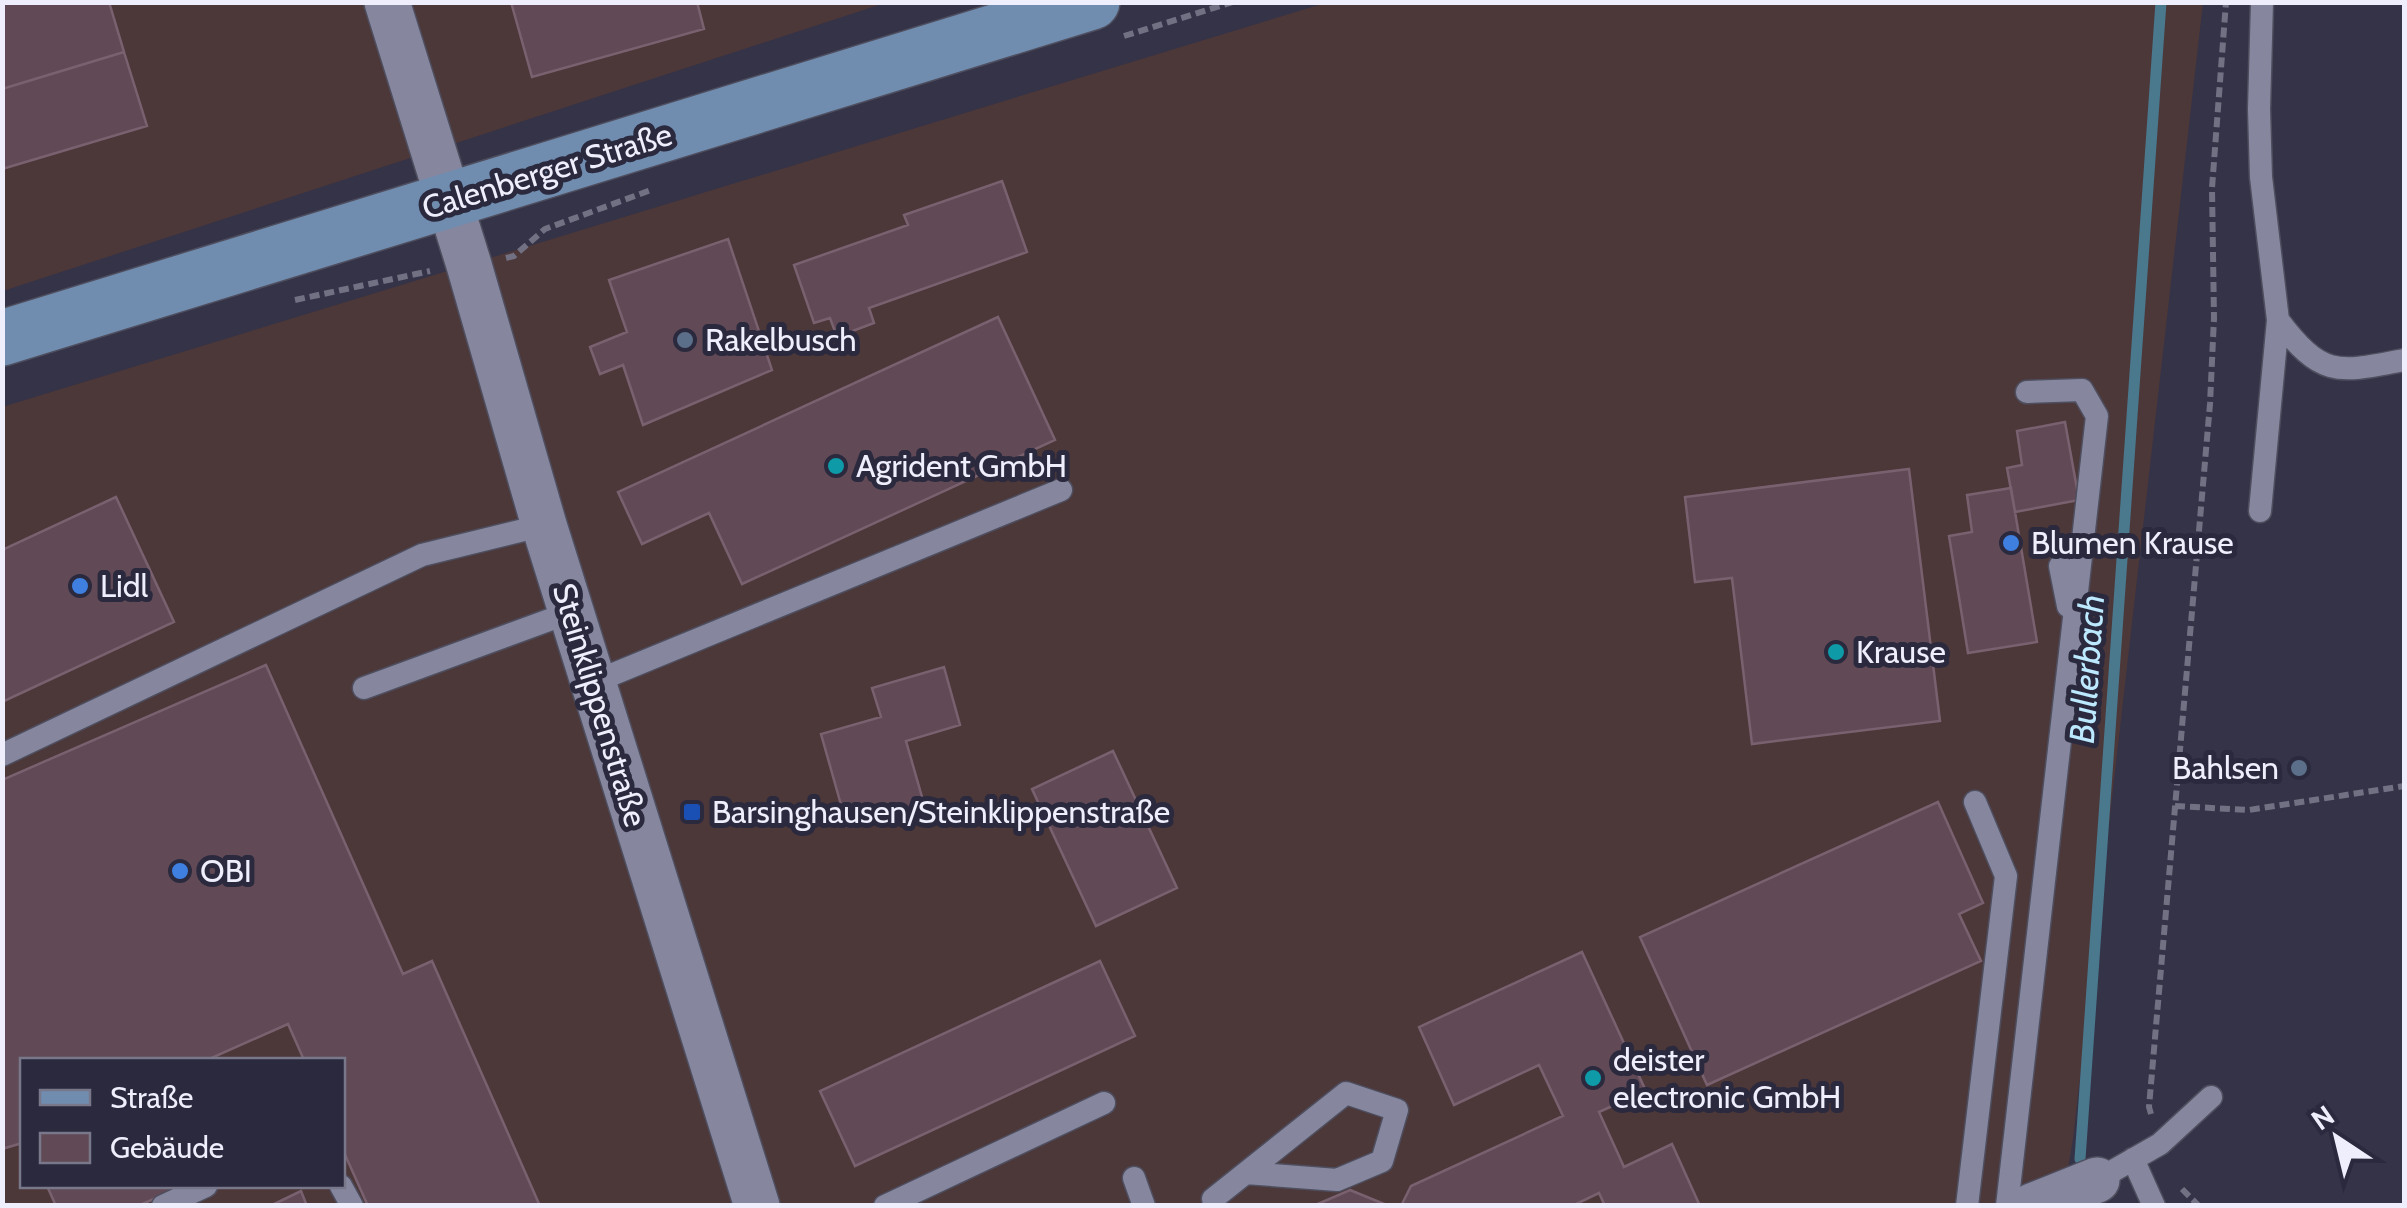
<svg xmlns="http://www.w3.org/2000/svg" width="2407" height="1208" font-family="Cabin,sans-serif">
<rect width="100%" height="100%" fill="#343348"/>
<path fill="#4c3739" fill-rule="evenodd" d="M3,2l882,1 -882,288z
M1325,3h878l-130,1136 -11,66h-2059l-1,-798zM22,1060h320v126h-320z"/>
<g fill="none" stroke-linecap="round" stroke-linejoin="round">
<path stroke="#4a788d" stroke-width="11" d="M2080,1159l81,-1157"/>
</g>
<path fill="#614a56" stroke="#7a616f" stroke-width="2.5" d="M2,2h107l15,50 -122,37z
M511,2h186l7,27 -172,48z
M124,52l23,74 -145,43v-80z
M1002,181l25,71 -158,56 5,15 -37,14 -7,-19 -16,5 -20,-58 114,-40 -4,-10z
M728,239l44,131 -129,55 -20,-60 -23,9 -10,-27 37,-15 -18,-52z
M998,317l57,123 -313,144 -33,-71 -67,31 -24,-52z
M2065,422l14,78 -64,12 -8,-44 15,-3 -5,-34z
M1909,469l31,252 -188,23 -20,-166 -37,4 -10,-85z
M2011,488l26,154 -69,11 -19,-117 23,-4 -5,-37z
M116,497l58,125 -172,80v-152z
M266,665l137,309 29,-13 108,245h-172l-26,-58v-88h-38l-16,-36 -81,36h-185v83l-20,6v-369z
M944,667l16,58 -54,16 18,63 -77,22 -26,-92 60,-17 -9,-29z
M1113,751l64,137 -81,38 -64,-137z
M1938,802l45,101 -24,11 22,47 -274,124 -67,-148z
M1582,952l64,139 -47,21 25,55 48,-23 28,62h-95l-6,-13 -27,13h-171l10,-20 152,-70 -24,-51 -85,40 -35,-78z
M1100,961l35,75 -280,130 -35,-75z
M47,1186h136l-45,20h-82z
M1350,1190l39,16h-76z
M301,1191l6,15h-37z"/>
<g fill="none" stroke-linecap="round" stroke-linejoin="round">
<defs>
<path id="lane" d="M2278,320c44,58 59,53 126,40
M2260,511l18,-191 -17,-143 -2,-68 3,-107
M2060,566l8,40
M594,682l467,-192
M364,688l207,-76
M2,755l420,-200 122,-30
M2133,1159l21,47
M1134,1178l10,28
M2097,1180l63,-36 51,-47
M341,1186l11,20
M1213,1199l133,-106 51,17 -15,51 -45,19 -91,-7
M163,1206l43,-20
M885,1206l219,-103
M1967,1206l39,-330 -31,-74
M2007,1206l90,-790 -15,-26 -55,2"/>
<path id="street" d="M387,2l82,263 75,260 213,681
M2032,1206l65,-26"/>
<path id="secondary" d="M2,338l1090,-336"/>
</defs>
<use href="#lane" stroke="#4e4e5f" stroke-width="25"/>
<use href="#street" stroke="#4e4e5f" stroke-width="48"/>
<use href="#secondary" stroke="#4e4e5f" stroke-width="58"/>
<path stroke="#717183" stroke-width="6" stroke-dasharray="10 5" stroke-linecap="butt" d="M1124,36l109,-34
M506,258l8,-2 31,-27 106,-39
M295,300l135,-29
M2175,806l74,4 155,-24
M2151,1114l-2,-7 61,-703 4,-86 -2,-130 14,-186
M2182,1189l17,17"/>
<use href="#lane" stroke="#86869e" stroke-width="22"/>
<use href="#street" stroke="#86869e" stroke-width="45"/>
<use href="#secondary" stroke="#708db0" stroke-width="55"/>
</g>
<g fill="#5c6f8a" stroke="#2a293e" stroke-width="4">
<circle cx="685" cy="340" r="10"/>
<circle cx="2299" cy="768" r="10"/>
</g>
<g fill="#0f9aa8" stroke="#2a293e" stroke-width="4">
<circle cx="836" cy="466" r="10"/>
<circle cx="1836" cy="652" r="10"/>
<circle cx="1593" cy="1078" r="10"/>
</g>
<g fill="#3f7fe0" stroke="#2a293e" stroke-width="4">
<circle cx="2011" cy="543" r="10"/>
<circle cx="80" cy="586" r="10"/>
<circle cx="180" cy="871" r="10"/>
</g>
<rect fill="#1a4fb4" stroke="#2a293e" stroke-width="4" x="682" y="802" width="20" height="20" rx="5"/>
<g text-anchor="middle" stroke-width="10" stroke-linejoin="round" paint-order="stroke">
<g font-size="32" fill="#eeeefc" stroke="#2a293e">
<text transform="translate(547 171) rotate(-17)" y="11">Calenberger Straße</text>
<text transform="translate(600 705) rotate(73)" y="11">Steinklippenstraße</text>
</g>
<g font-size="32" fill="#eeeefc" stroke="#2a293e" text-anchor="start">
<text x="705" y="351">Rakelbusch</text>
<text x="856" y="477">Agrident GmbH</text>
<text x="2031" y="554">Blumen Krause</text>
<text x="100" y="597">Lidl</text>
<text x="1856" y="663">Krause</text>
<text x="2279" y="779" text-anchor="end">Bahlsen</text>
<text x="712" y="823">Barsinghausen/Steinklippenstraße</text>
<text x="200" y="882">OBI</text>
<text x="1613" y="1071">deister<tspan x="1613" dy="37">electronic GmbH</tspan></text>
</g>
<g font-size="35" font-style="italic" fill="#bde9fe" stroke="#2a293e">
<text transform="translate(2087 669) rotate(-86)" y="12">Bullerbach</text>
</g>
</g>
<rect width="2407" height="1208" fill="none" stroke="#eeeefc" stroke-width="10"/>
<rect x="20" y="1058" width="325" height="130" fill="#2a293e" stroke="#78788a" stroke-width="2.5"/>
<rect x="40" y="1090" width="50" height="15" fill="#708db0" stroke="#78788a" stroke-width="2.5"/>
<text x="110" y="1108" font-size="30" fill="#eeeefc">Straße</text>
<rect x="40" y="1133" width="50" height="30" fill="#614a56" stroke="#78788a" stroke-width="2.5"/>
<text x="110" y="1158" font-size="30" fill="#eeeefc">Gebäude</text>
<g transform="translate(2337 1138) rotate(325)" stroke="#2a293e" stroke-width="8" paint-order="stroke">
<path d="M0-8L18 38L0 25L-18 38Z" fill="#eeeefc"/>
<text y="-15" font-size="28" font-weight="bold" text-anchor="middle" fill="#eeeefc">N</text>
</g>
</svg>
